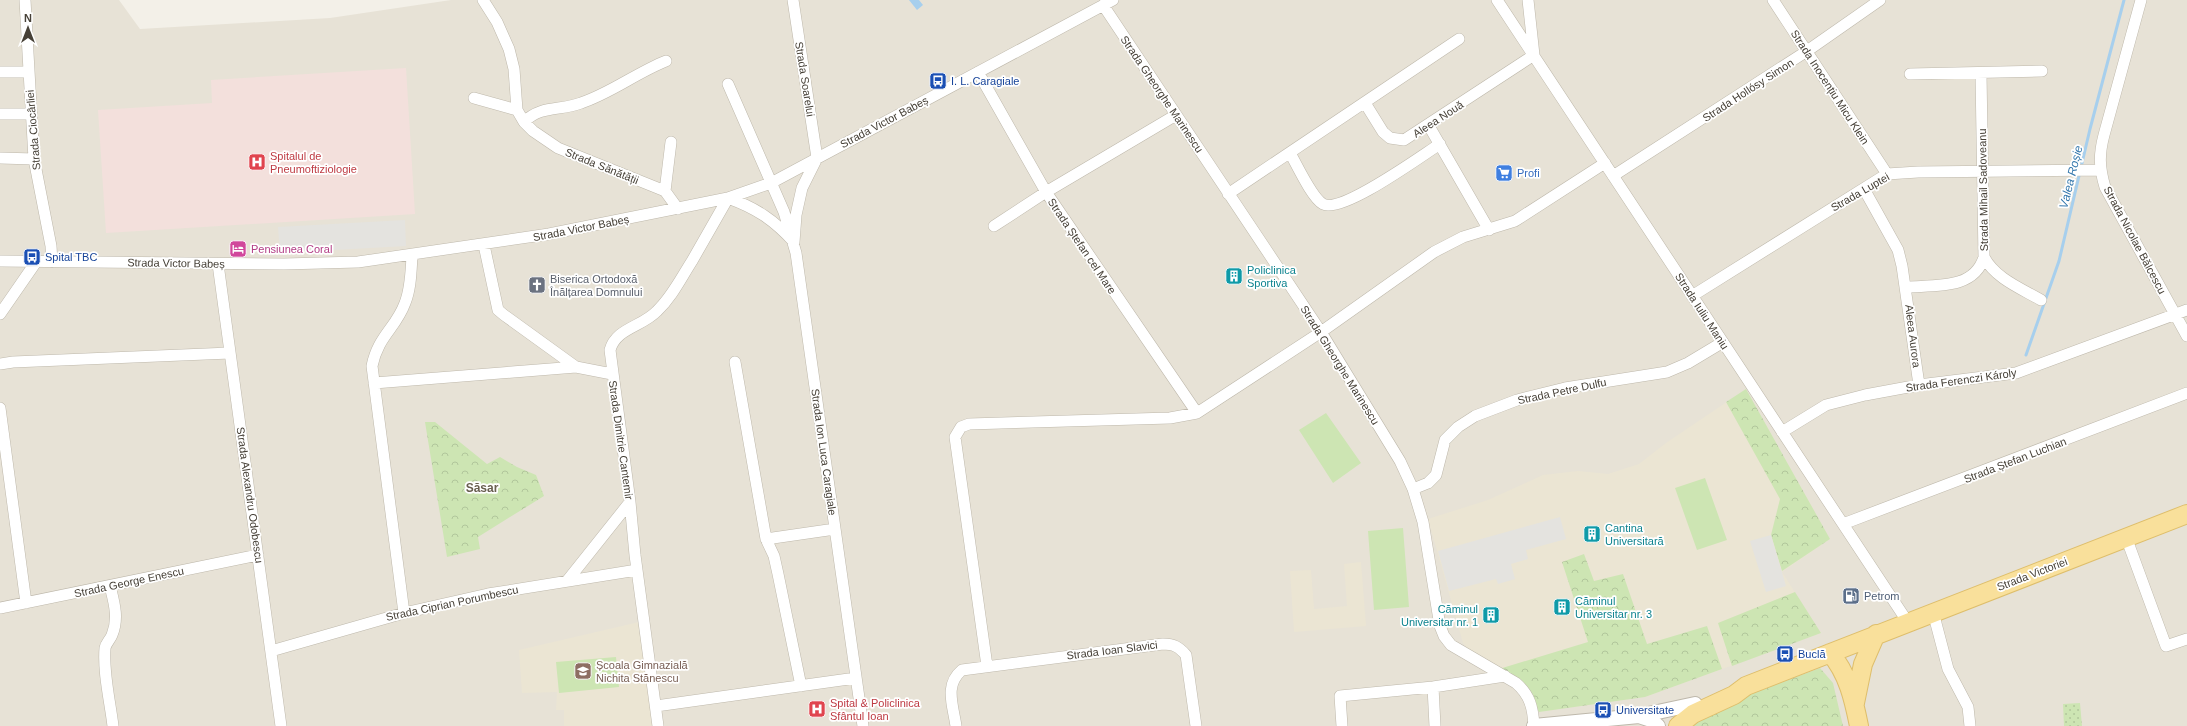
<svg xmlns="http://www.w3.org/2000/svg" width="2187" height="726" font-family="Helvetica,sans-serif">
<defs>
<pattern id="forest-crowns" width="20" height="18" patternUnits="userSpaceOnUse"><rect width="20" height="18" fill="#cde5b3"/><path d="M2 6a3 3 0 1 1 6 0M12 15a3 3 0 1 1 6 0" fill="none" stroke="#b1c69b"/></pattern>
<pattern id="garden-dots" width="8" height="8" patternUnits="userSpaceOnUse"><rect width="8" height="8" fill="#cde5b3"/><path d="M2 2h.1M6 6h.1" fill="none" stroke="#b1c69b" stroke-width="1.8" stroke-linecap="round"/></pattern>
</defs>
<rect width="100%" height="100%" fill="#f3f0e8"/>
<path fill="#e7e2d6" d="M0,0h119l21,29 190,-11 121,-18h1736v726h-2187z"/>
<path fill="#ebe5d3" d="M1746,389l84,150 -48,33 39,61 -176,64 -106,15 -6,-10 -64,-51 -6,-8 -35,-124 60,-19 55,-25 35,-4 30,3 31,-10 27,-21z
M1361,562l5,64 -72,6 -4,-61 21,-1 3,39 33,-3 -3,-42z
M639,622l15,104h-90v-16h-8l1,-18 -35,1 -3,-43z"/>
<path fill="#f3e0dc" d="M406,68l9,146 -309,19 -8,-123 114,-7 -1,-23z"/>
<path fill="#cde5b3" d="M1326,413l35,50 -28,20 -34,-53z
M1705,478l22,62 -30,10 -22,-62z
M1403,528l6,79 -35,3 -6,-79z
M616,657l3,30 -60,6 -3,-31z"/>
<path fill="url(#forest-crowns)" d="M1746,389l84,150 -48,32 -11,-36 9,-36 -54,-97z
M425,422h10l52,42 13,-7 17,10 19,8 8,21 -66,41 2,12 -33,8z
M1584,554l10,27 29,-7 24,70 60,-18 15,43 -77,28 -106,15 -6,-10 -34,-33 89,-27 -26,-80z
M1795,592l26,41 -89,33 -14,-43z
M1820,668l13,15 10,43h-157l19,-15z"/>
<path fill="url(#garden-dots)" d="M2080,703l2,23h-18l-1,-22z"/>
<path fill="#e4e3df" d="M405,220l1,26 -126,7 -2,-26z
M1560,517l6,22 -40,11 2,9 -17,5 4,15 -17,5 -2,-5 -47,12 -11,-40z
M1771,535l15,51 -20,6 -16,-51z"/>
<path fill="#a7cfed" d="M909,0h10l4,5 -6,5z"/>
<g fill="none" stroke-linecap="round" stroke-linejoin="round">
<path stroke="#a7cfed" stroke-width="3" d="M2026,355l33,-94 31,-132 34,-129"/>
<defs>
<path id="minor" d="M25,0l9,159 17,87 1,16
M483,0l14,22 12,27 5,20 3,41 7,12 9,9 25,17 107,43 13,18
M1497,0l410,621
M1773,0l114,174
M2141,0l-37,135c-5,19 -5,32 1,52l82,149
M1103,5l218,327 79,129 13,28 10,33 17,104 4,10 7,9 65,38c14,12 17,25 18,43
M0,72h28
M978,72l68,120 151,221
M1910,74l132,-3
M1981,74l3,183c11,21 36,31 57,43
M728,84l56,128 12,41 67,473
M474,98l43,12
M1365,103l18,29 7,6 14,2 130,-85 -6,-55
M0,114h31
M524,122c17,-17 36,-11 57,-19 30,-10 55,-30 85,-42
M1429,126l60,104
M1290,153c7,12 22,45 33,51 19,10 98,-48 117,-60
M0,158l34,1
M1613,176l194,-125 73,-51
M1864,189l34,61 4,16 17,119
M665,191l6,-49
M1228,194l231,-155
M994,226l52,-34 130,-77
M484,245l14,65 6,5 72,52 36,7
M0,261l284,3 74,-2 191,-28 179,-36 43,-15 342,-183
M218,264l63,462
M1907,287c28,-2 67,3 77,-30
M1692,296l195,-122 31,-2 182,-2
M0,314l36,-52
M735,362l31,177 69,-10
M0,364l13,-2 217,-9
M374,383l202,-16
M0,408l26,195
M1782,432l44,-27 39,-10 54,-10 97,-12 171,-63
M1413,489l15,-6 8,-8 9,-35 13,-13 17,-11 42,-16 48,-12 102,-16 21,-9 35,-21
M1843,524l344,-131
M2126,537l40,109 21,-7
M766,539l8,17 4,18 23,112
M567,581l63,-79
M110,586c4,16 9,32 2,49 -2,5 -6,8 -7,13 -2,25 5,53 8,78
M0,608l258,-53
M1933,612l15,57 20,38 2,19
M404,613l-32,-247c6,-30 24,-38 33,-63 6,-15 6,-32 7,-47
M271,651l133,-38 84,-19 149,-24
M987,666l-32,-229 6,-10 8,-3 201,-6 27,-5 124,-81 113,-80 29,-15 52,-16 90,-58
M1433,687l2,39
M656,706l200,-28
M658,726l-23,-171 -5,-53 -20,-152c6,-22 32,-23 47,-39 15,-14 24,-33 35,-50 12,-21 24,-42 36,-63 28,10 46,22 66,44l2,-27 6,-27 15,-30 -24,-158
M956,726c-3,-21 -12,-41 6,-56l201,-26c11,0 16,3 23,11l10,71
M1342,726l-2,-30 93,-9 72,-11"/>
<path id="tertiary" d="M1639,716l12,4 7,6
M1534,726l105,-10 56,-12"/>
<path id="primary" d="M1830,653c18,20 24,48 29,73
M1855,703l8,-39 13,-30
M1678,726l15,-12 41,-19 12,-9 441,-172"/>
</defs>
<use href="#minor" stroke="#beb8ab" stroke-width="12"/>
<use href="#tertiary" stroke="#beb8ab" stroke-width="16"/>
<use href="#primary" stroke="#debe6b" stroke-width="20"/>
<use href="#minor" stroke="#fff" stroke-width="11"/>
<use href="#tertiary" stroke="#fff" stroke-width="14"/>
<use href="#primary" stroke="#f9e09b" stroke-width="18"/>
</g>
<defs>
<symbol id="bus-square" viewBox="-11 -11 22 22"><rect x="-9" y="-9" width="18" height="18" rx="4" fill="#1a4fb4" stroke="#fff"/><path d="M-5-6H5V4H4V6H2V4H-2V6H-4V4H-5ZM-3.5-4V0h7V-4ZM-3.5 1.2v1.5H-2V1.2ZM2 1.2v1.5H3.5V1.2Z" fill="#fff"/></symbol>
<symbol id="hospital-square" viewBox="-11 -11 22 22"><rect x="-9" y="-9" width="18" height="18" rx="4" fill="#e0444e" stroke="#fff"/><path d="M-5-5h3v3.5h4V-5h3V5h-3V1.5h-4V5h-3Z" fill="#fff"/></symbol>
<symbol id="supermarket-square" viewBox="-11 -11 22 22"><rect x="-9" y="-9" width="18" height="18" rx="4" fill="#3f7fe0" stroke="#fff"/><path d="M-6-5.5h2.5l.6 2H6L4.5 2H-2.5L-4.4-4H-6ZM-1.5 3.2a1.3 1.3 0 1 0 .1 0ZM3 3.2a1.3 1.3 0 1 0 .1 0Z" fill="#fff"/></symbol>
<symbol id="hotel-square" viewBox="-11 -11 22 22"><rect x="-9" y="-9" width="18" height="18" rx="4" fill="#d1479c" stroke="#fff"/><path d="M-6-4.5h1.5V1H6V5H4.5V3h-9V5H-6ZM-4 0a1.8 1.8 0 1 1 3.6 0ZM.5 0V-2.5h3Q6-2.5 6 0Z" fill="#fff"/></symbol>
<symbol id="building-square" viewBox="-11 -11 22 22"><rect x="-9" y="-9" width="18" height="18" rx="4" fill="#0f9aa8" stroke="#fff"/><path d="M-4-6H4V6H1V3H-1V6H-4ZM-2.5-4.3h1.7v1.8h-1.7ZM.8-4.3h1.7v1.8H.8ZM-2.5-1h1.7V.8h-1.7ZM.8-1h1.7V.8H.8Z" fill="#fff"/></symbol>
<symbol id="church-square" viewBox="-11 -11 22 22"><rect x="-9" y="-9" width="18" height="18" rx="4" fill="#6b7280" stroke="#fff"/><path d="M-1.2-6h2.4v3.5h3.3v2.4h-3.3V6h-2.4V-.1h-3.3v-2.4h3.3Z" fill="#fff"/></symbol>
<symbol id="fuel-square" viewBox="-11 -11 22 22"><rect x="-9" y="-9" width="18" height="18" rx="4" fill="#5c6f8a" stroke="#fff"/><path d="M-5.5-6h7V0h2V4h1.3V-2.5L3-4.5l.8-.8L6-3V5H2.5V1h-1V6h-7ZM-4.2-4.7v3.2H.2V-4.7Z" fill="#fff"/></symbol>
<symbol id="school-square" viewBox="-11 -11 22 22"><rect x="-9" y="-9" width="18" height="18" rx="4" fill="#8d6e63" stroke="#fff"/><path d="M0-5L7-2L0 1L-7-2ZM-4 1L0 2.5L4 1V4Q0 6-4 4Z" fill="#fff"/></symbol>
</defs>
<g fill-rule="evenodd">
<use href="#bus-square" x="928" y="71" width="20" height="20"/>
<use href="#hospital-square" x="247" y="152" width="20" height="20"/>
<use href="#supermarket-square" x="1494" y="163" width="20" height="20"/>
<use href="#hotel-square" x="228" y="239" width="20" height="20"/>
<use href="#bus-square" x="22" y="247" width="20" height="20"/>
<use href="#building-square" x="1224" y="266" width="20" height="20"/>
<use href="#church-square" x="527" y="275" width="20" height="20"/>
<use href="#building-square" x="1582" y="524" width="20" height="20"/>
<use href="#fuel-square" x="1841" y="586" width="20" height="20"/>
<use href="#building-square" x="1552" y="597" width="20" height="20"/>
<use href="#building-square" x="1481" y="605" width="20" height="20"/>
<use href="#bus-square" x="1775" y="644" width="20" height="20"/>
<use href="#school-square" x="573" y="661" width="20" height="20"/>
<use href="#hospital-square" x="807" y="699" width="20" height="20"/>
<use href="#bus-square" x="1593" y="700" width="20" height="20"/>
</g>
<g text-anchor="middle" stroke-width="3.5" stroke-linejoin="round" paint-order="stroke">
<g font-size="11" fill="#464037" stroke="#fff">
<text transform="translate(805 79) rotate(81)" y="4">Strada Soarelui</text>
<text transform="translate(1830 87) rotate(57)" y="4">Strada Inocențiu Micu Klein</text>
<text transform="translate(1748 90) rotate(-33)" y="4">Strada Hollósy Simon</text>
<text transform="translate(1162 94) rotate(56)" y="4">Strada Gheorghe Marinescu</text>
<text transform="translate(1438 119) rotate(-33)" y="4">Aleea Nouă</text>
<text transform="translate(884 122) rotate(-28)" y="4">Strada Victor Babeș</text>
<text transform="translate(33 130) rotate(-95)" y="4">Strada Ciocârliei</text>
<text transform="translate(602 166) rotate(22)" y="4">Strada Sănătății</text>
<text transform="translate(1983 190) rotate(-91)" y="4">Strada Mihail Sadoveanu</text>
<text transform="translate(1860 192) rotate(-30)" y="4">Strada Luptei</text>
<text transform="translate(581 228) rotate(-11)" y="4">Strada Victor Babeș</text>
<text transform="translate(2135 240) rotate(62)" y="4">Strada Nicolae Bălcescu</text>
<text transform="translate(1082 246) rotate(56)" y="4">Strada Ștefan cel Mare</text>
<text transform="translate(176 263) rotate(1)" y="4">Strada Victor Babeș</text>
<text transform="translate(1702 311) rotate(57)" y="4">Strada Iuliu Maniu</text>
<text transform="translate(1913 336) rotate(83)" y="4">Aleea Aurora</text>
<text transform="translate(1340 365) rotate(58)" y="4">Strada Gheorghe Marinescu</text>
<text transform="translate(1961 380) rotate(-8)" y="4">Strada Ferenczi Károly</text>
<text transform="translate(1562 391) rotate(-12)" y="4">Strada Petre Dulfu</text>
<text transform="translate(621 440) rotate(82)" y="4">Strada Dimitrie Cantemir</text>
<text transform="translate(824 452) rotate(82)" y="4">Strada Ion Luca Caragiale</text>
<text transform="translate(2015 460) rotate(-21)" y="4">Strada Ștefan Luchian</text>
<text transform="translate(250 495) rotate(82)" y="4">Strada Alexandru Odobescu</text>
<text transform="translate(2032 574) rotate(-21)" y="4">Strada Victoriei</text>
<text transform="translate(129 582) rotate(-12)" y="4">Strada George Enescu</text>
<text transform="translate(452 603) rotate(-12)" y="4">Strada Ciprian Porumbescu</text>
<text transform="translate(1112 650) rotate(-7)" y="4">Strada Ioan Slavici</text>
</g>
<g font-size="11" fill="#164399" stroke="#fff" text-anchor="start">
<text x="951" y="85">I. L. Caragiale</text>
<text x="45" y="261">Spital TBC</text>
<text x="1798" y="658">Buclă</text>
<text x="1616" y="714">Universitate</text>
</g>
<g font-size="11" fill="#be3a42" stroke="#fff" text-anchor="start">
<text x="270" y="160">Spitalul de<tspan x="270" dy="13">Pneumoftiziologie</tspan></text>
<text x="830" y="707">Spital &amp; Policlinica<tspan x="830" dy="13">Sfântul Ioan</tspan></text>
</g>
<g font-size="11" fill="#366cbe" stroke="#fff" text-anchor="start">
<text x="1517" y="177">Profi</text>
</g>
<g font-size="11" fill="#b23c85" stroke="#fff" text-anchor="start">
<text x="251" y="253">Pensiunea Coral</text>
</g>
<g font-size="11" fill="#0d838f" stroke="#fff" text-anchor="start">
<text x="1247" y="274">Policlinica<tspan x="1247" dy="13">Sportiva</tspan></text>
<text x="1605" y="532">Cantina<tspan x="1605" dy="13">Universitară</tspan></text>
<text x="1575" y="605">Căminul<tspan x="1575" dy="13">Universitar nr. 3</tspan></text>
<text x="1478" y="613" text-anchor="end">Căminul<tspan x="1478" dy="13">Universitar nr. 1</tspan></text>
</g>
<g font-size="11" fill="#5b616d" stroke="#fff" text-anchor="start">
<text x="550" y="283">Biserica Ortodoxă<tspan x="550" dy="13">Înălțarea Domnului</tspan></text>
</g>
<g font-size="11" fill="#4e5e75" stroke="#fff" text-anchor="start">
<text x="1864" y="600">Petrom</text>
</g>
<g font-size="11" fill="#785e54" stroke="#fff" text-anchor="start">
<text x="596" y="669">Școala Gimnazială<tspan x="596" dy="13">Nichita Stănescu</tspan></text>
</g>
<g font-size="12" font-style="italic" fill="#3578ad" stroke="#fff">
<text transform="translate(2071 177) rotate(-76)" y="4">Valea Roșie</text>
</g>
<g font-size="12" font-weight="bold" fill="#685e4f" stroke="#fff">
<text x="482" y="492">Săsar</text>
</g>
</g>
<g transform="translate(28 28)" stroke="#ffffff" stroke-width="3" paint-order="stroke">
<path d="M0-3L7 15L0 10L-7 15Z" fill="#464037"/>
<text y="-6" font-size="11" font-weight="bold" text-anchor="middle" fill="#464037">N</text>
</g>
</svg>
